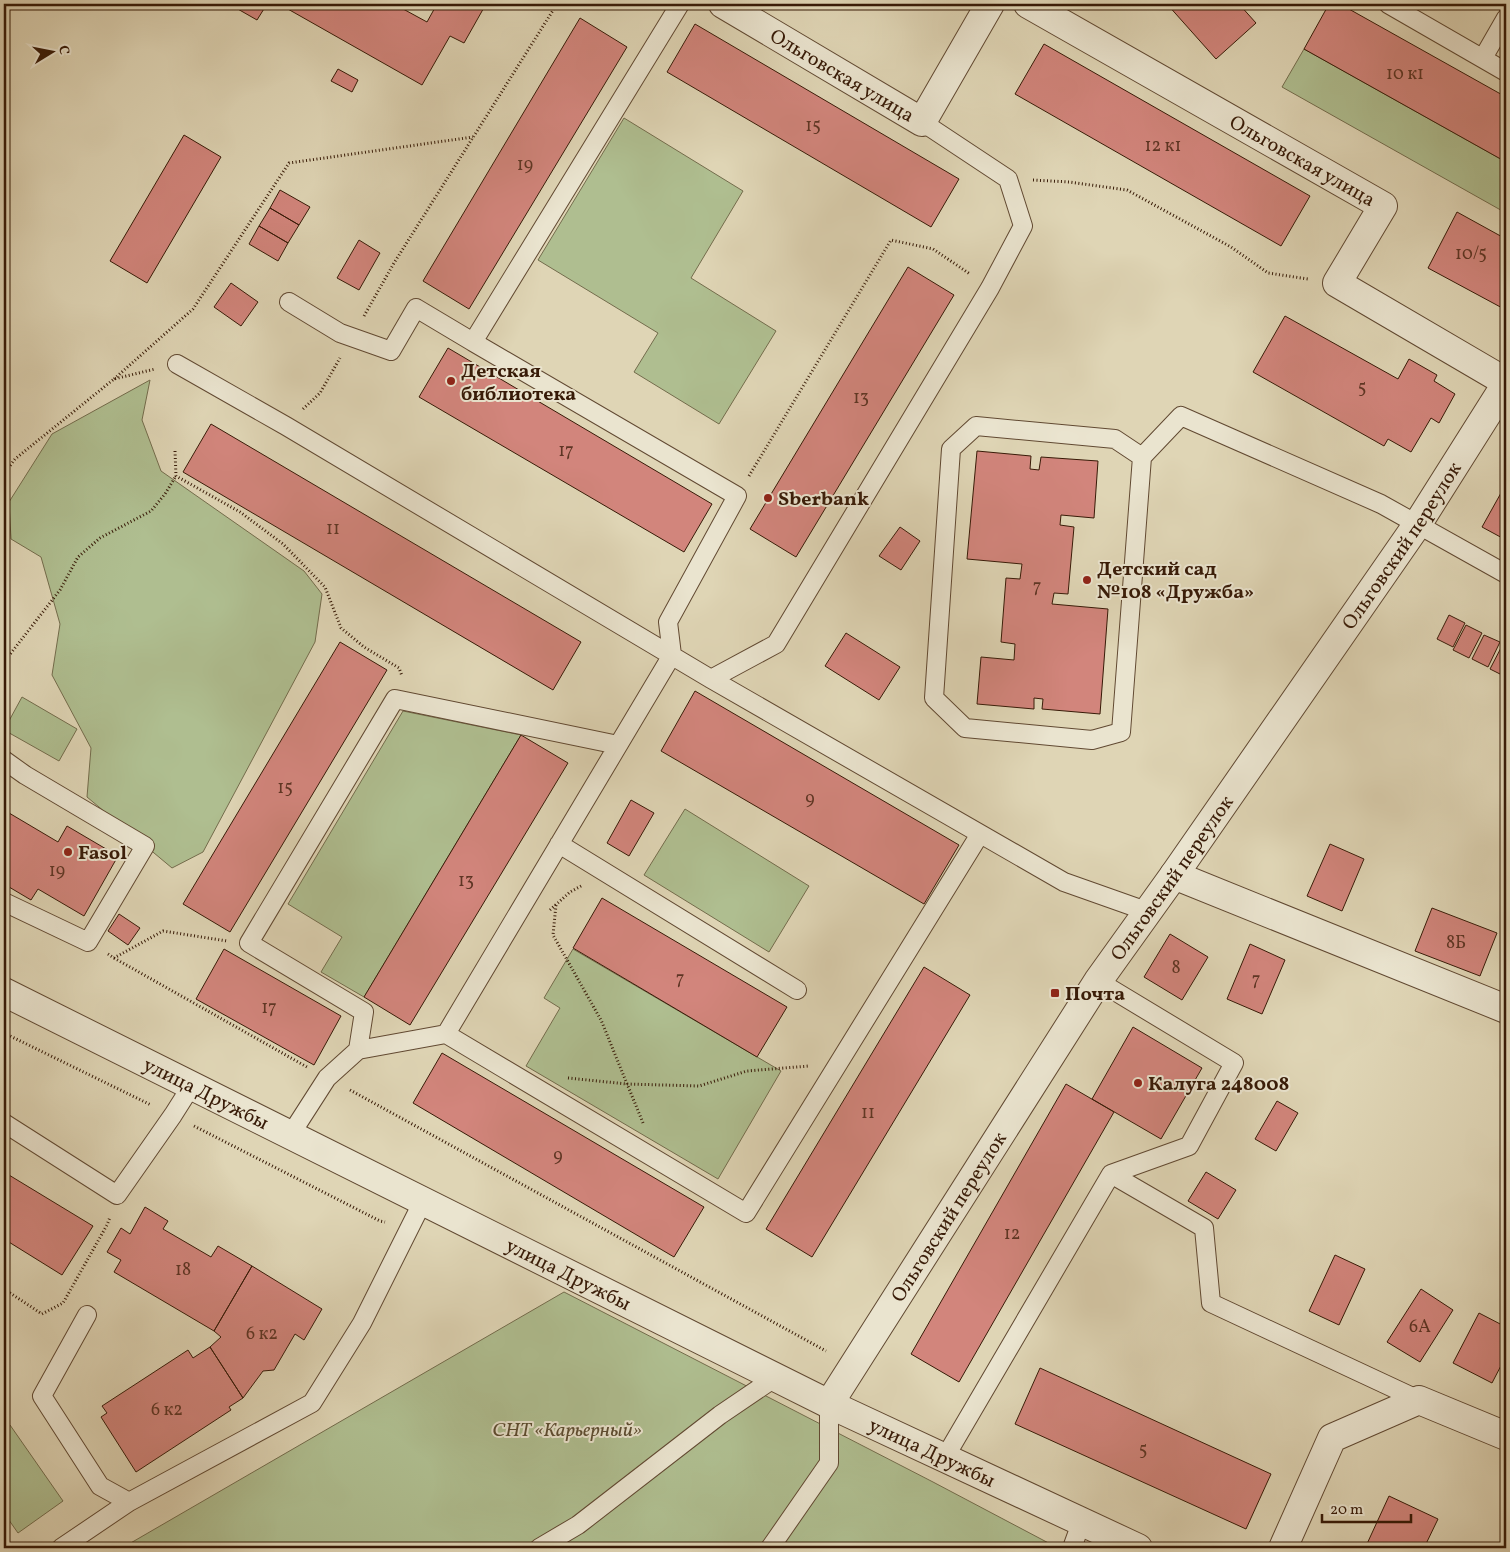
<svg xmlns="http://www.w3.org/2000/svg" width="1510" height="1552" font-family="Vollkorn,serif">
<rect width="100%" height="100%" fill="#dfd5b5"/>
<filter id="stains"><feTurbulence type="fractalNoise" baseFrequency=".004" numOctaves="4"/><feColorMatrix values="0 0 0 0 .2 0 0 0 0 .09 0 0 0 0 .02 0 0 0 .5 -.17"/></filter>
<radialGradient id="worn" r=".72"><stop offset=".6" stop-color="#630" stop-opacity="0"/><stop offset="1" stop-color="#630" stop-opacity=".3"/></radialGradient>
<path fill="#afbe90" stroke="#736c4c" d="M1304,49l202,113v51l-224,-126z
M624,118l119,73 -52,87 85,53 -57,93 -85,-52 24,-39 -120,-73z
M150,380l-8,40 19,51 143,100 18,23 -7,48 -112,210 -31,16 -85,-71 4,-49 -39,-73 8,-51 -19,-67 -30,-18 -2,-37 43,-68z
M22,697l55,32 -18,32 -55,-31z
M403,711l118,24 -157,262 -43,-25 21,-35 -54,-33z
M685,809l124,77 -40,66 -125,-77z
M573,949l208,122 -63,108 -192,-113 34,-58 -16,-10z
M564,1292l369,190 125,66h-936z
M10,1425l53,76 -45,32 -14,-20v-84z"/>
<path fill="#d2857c" stroke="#371a07" d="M229,4h38l-10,16z
M279,4h115l33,18 10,-18h49l-22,39 -14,-7 -28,49z
M1167,4h72l17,19 -40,36z
M1329,4h11l166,93v65l-202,-113z
M580,18l47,29 -158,262 -46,-28z
M695,24l264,155 -28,48 -264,-155z
M1044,44l266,152 -29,50 -266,-152z
M338,69l20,11 -6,12 -21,-11z
M184,135l37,22 -74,126 -37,-22z
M280,190l30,17 -11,18 -29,-17z
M270,208l29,17 -11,18 -29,-17z
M1457,212l49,27v71l-78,-42z
M259,226l29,17 -10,18 -29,-17z
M359,240l21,13 -21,37 -22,-12z
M908,267l46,28 -158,262 -46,-28z
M231,283l27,19 -17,24 -27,-19z
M1285,316l113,63 11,-20 28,16 -3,6 21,13 -16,29 -8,-5 -20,34 -23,-13 -4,7 -131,-74z
M448,348l264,156 -28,48 -265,-155z
M211,424l370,218 -28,48 -370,-218z
M977,451l54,5 -1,13 9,1 2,-13 57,4 -4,57 -33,-3 -1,10 14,2 -6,67 -14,-1 -2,11 56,5 -8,105 -58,-5 1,-10 -9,-1v11l-57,-5 4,-47 33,3 1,-16 -14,-2 5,-64 14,1 2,-15 -55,-5z
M1506,484v56l-24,-13z
M900,527l20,14 -19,29 -22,-14z
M1449,615l16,8 -12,24 -16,-8z
M1466,625l16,8 -13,25 -16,-8z
M846,633l54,34 -21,33 -54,-34z
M1484,635l16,7 -12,25 -16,-8z
M340,642l47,28 -157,262 -47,-28z
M1503,644l3,2v31l-16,-8z
M695,691l264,154 -35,59 -263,-153z
M521,735l47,28 -158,262 -46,-28z
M631,800l23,13 -25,43 -22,-13z
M4,810l54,32 9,-16 51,30 -34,60 -46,-27 -7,11 -27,-16z
M1330,844l34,15 -22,52 -35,-15z
M602,898l185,109 -30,50 -184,-109z
M1432,908l65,25 -17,43 -65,-25z
M119,914l21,14 -12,17 -20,-14z
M1170,934l38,23 -26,43 -38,-23z
M1250,944l35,16 -23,54 -35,-15z
M224,949l117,67 -27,49 -118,-66z
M924,967l46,28 -158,262 -46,-28z
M1133,1027l69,41 -41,71 -69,-40z
M442,1053l262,154 -30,50 -261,-154z
M1066,1084l48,28 -155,270 -48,-28z
M1277,1101l21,12 -22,38 -21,-12z
M4,1172l89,54 -31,49 -58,-36z
M1206,1172l30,18 -18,29 -30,-18z
M145,1207l23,14 -5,8 48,28 7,-11 34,20 -38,65 -100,-59 7,-12 -14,-8 14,-24 9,6z
M1335,1255l30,14 -26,56 -30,-14z
M252,1266l70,43 -18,31 -9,-6 -21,36 -11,1 -20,27 -33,-51 11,-10 -7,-6z
M1421,1289l32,21 -33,52 -33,-20z
M1479,1313l27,14v29l-14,27 -39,-20z
M210,1347l33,51 -14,9 2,3 -95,62 -35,-55 6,-4 -5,-7 86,-56 5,8z
M1040,1368l231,106 -25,55 -231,-105z
M1389,1496l49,23 -14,29h-53l-5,-2z"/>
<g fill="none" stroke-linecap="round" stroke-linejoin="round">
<defs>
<path id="service" d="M1388,4l118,68
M1483,58l23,-40
M289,302l51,31 51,18 25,-43 57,34
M177,364l109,62 425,253 353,203 82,29
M1142,457l-27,-18 -139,-13 -25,23 -17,249 31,30 127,12 29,-8 21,-275 39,-41 200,88 125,70
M711,679l65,-35 214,-356 33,-62 -15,-47 -86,-57
M4,760l21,15 120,71 -57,96 -84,-40
M559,844l238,146
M446,1034l226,-379 -4,-33 69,-126 -264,-154 207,-338
M358,1050l6,-38 -115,-69 146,-244 223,46
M4,1123l113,72 56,-80 19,-30
M291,1134l36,-56 31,-28 88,-16 300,179 234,-379
M1111,1174l93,54 7,75 208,97
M87,1315l-45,81 58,90 29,16 183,-99 50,-80 61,-122
M944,1459l167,-285 78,-28 45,-83 -136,-82
M61,1548l68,-46
M539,1548l39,-23 142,-110 56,-38
M770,1548l59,-85v-59
M1072,1548l9,-25"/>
<g id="minor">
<path id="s1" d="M723,4l199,118 68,-118"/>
<path id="s2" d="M1028,4l355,202 -46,77 169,99"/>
<path d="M1174,875l332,134"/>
<path id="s3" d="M4,992l825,412 309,144"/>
<path id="s4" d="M829,1404l269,-423 76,-106 243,-350 89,-141"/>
<path d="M1283,1548l49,-110 87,-38 87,36"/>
</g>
</defs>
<use href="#service" stroke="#614932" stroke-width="20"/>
<use href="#minor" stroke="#614932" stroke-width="30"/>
<path stroke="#371a07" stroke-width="3" stroke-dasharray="1 2.5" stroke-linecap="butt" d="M1033,180l36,2 58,8 104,57 37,26 40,6
M364,316l30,-53 163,-259
M114,379l79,-70 96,-146 184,-26
M303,409l17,-16 20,-35
M175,451l1,25 64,36 43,32 42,43 16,41 23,19 35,21 3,8
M4,474l11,-15 99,-80 41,-10
M749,476l142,-236 42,9 37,25
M4,662l56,-72 18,-33 22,-19 51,-27 14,-17 11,-18
M556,905l-3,30 48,85 42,103
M550,910l20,-18 13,-7
M108,954l6,4 49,-27 64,10
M114,958l193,109
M4,1033l147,72
M568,1078l59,6 72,2 48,-15 62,-5
M350,1090l476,261
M194,1126l186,95 5,1
M4,1289l38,25 21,-11 44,-78 3,-8"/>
<use href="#service" stroke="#eae4cf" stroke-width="18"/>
<use href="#minor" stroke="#eae4cf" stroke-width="28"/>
</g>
<g fill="#8f2418" stroke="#eae4cf" stroke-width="2">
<circle cx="451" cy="381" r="5"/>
<circle cx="768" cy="498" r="5"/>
<circle cx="1087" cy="580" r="5"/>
<circle cx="68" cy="852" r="5"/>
<rect x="1050" y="988" width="10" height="10" rx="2.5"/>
<circle cx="1138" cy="1083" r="5"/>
</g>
<g text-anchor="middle" stroke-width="4" stroke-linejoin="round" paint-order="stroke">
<g font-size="18" fill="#5e3524">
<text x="1405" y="79">10 к1</text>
<text x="813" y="131">15</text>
<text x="1163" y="151">12 к1</text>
<text x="525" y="170">19</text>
<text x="1471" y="259">10/5</text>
<text x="1362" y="393">5</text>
<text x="861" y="403">13</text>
<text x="566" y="456">17</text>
<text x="333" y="534">11</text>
<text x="1037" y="592">7</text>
<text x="285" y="793">15</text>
<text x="810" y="804">9</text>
<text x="57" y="876">19</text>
<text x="466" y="886">13</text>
<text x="1456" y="948">8Б</text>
<text x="1176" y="973">8</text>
<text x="680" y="984">7</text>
<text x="1256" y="985">7</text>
<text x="269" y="1013">17</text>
<text x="868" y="1118">11</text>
<text x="558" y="1161">9</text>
<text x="1012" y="1239">12</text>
<text x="183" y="1275">18</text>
<text x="1420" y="1332">6А</text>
<text x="262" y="1339">6 к2</text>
<text x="167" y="1415">6 к2</text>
<text x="1143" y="1455">5</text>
</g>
<g font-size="20" fill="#371a07" stroke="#eae4cf">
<text dy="7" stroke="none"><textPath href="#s1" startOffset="139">Ольговская улица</textPath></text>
<text dy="7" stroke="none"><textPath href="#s2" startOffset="316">Ольговская улица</textPath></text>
<text dy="7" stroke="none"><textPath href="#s4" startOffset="1032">Ольговский переулок</textPath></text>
<text dy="7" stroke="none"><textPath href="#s4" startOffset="628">Ольговский переулок</textPath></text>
<text dy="7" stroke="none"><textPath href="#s3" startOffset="226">улица Дружбы</textPath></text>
<text dy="7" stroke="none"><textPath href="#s4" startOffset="222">Ольговский переулок</textPath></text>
<text dy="7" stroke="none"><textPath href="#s3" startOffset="631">улица Дружбы</textPath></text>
<text dy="7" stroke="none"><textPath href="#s3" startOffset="1036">улица Дружбы</textPath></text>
</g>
<g font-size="20" font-weight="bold" fill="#371a07" stroke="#eae4cf" text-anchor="start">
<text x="461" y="377">Детская<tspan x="461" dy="23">библиотека</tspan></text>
<text x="778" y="505">Sberbank</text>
<text x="1097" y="575">Детский сад<tspan x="1097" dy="23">№108 «Дружба»</tspan></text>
<text x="78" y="859">Fasol</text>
<text x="1065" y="1000">Почта</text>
<text x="1148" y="1090">Калуга 248008</text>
</g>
<g font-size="20" font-style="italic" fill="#5b4b30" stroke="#eae4cf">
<text x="567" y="1436">СНТ «Карьерный»</text>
</g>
</g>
<rect width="1510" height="1552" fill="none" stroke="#dfd5b5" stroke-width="20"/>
<rect x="5" y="5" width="1500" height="1542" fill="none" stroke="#371a07" stroke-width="2.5"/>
<rect x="10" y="10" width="1490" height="1532" fill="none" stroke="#371a07"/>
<g transform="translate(52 52) rotate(80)" stroke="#eae4cf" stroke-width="4" paint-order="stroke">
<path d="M0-4L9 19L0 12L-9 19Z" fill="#371a07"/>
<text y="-8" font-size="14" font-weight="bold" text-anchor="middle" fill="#371a07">С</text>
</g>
<path d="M1322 1514v8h89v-8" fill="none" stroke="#371a07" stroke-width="2.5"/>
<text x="1330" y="1514" font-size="15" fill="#371a07" stroke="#eae4cf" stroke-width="4" paint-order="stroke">20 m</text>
<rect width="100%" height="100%" filter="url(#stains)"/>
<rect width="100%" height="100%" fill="url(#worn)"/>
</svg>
